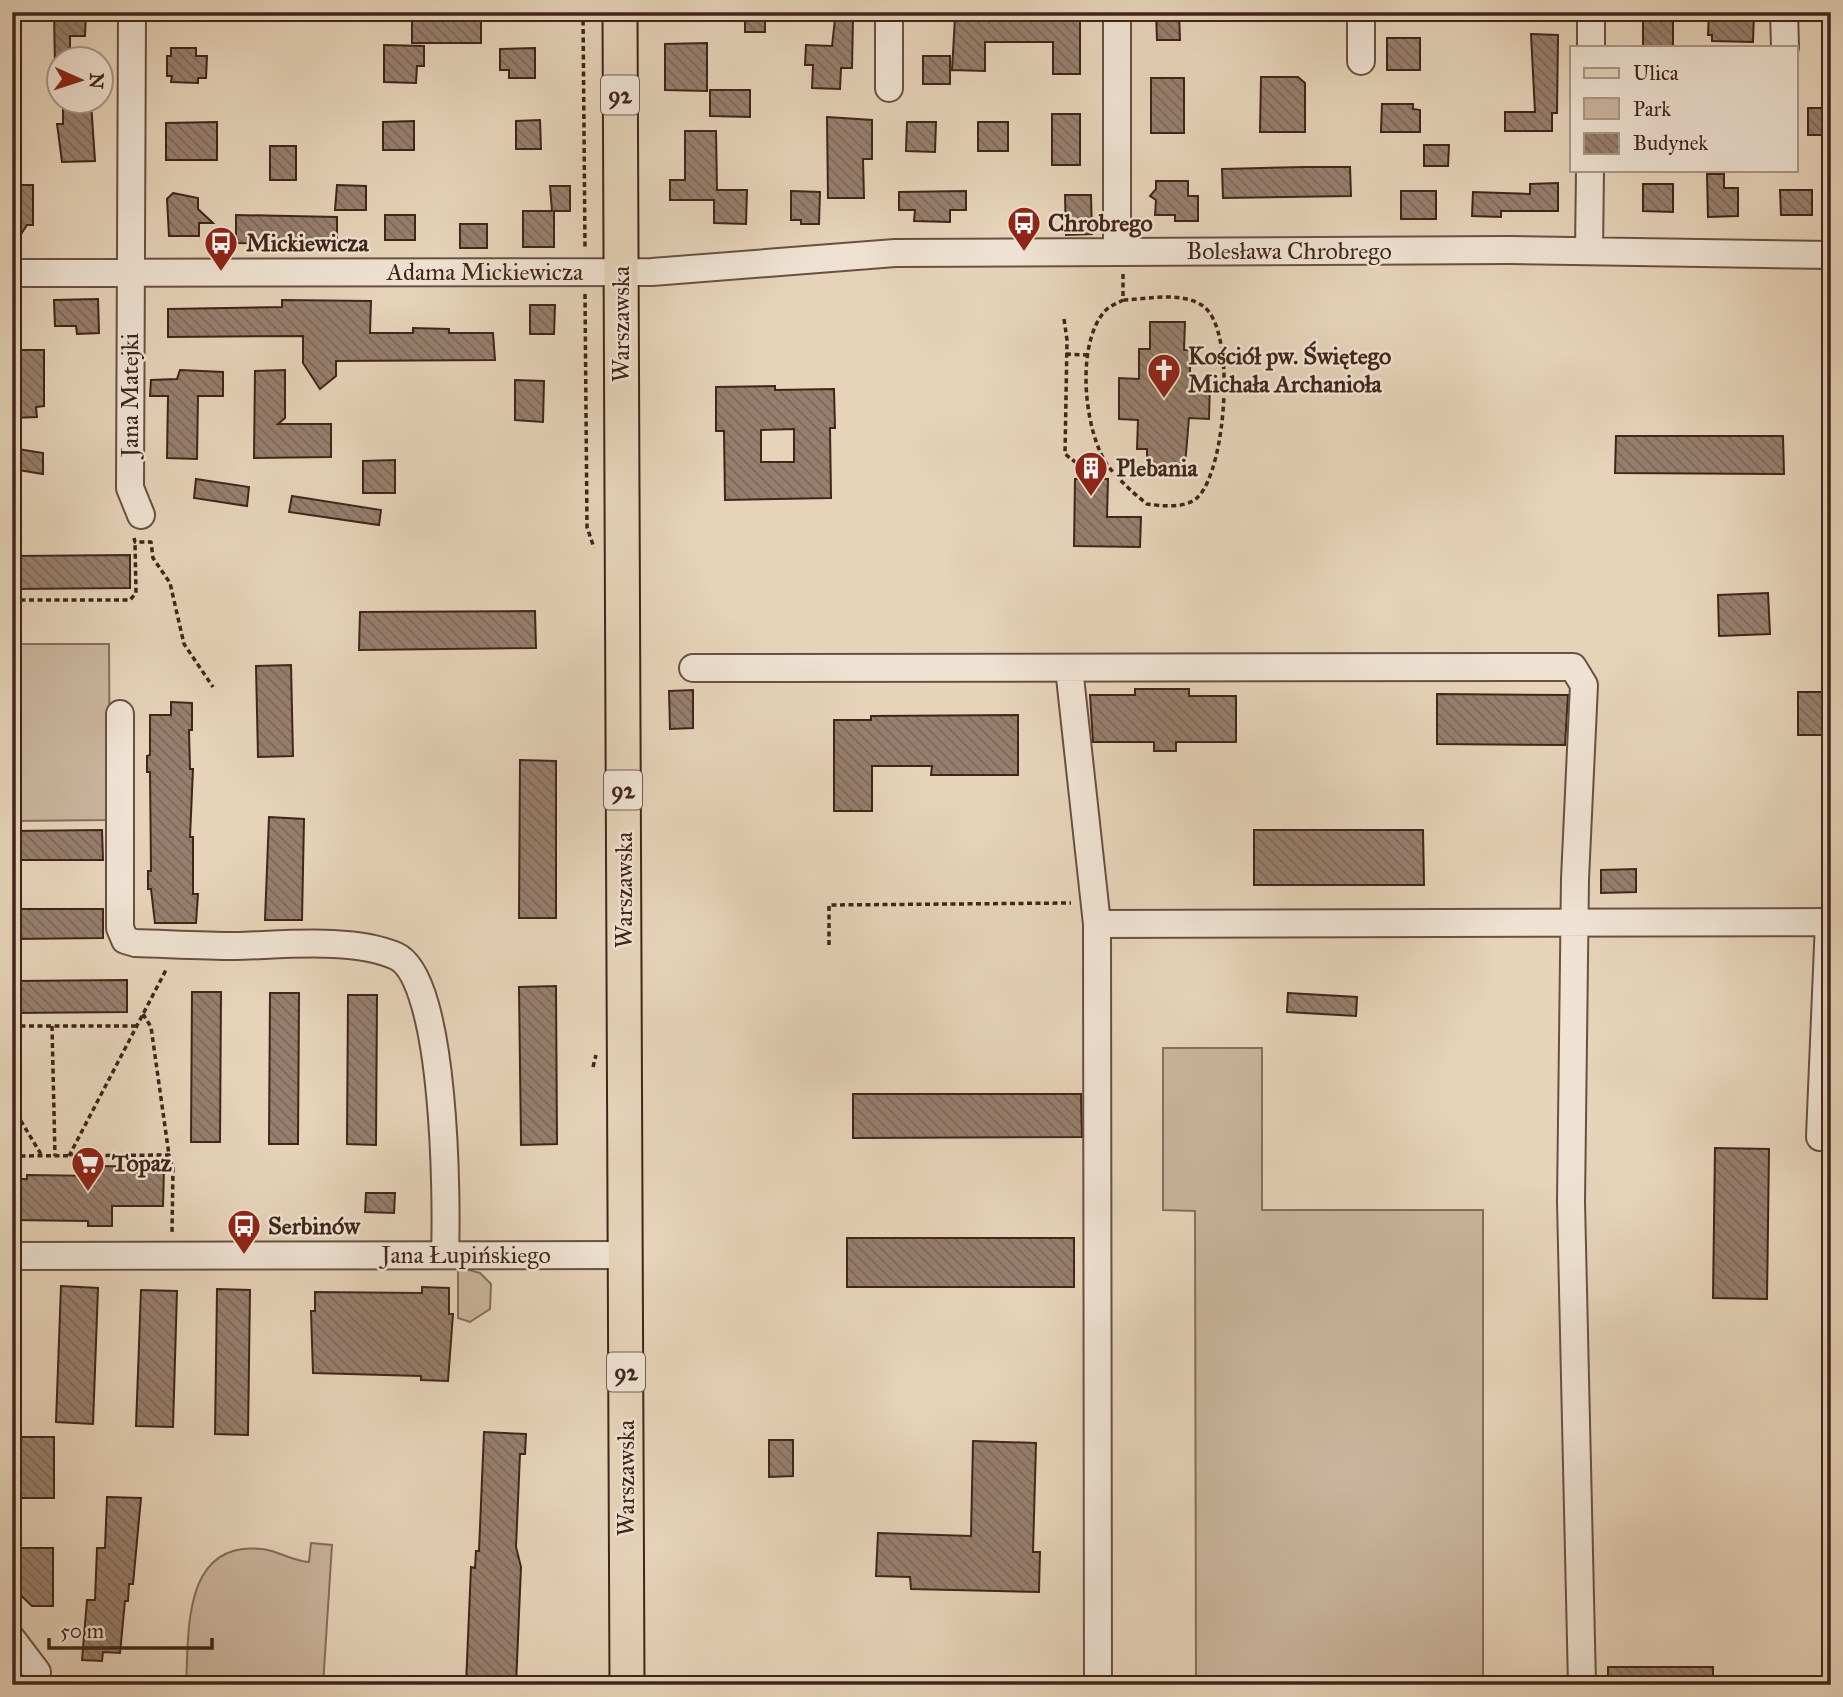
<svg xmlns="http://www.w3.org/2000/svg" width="1843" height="1697" font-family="'IM FELL Great Primer',serif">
<defs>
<pattern id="building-back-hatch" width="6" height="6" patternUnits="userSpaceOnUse" patternTransform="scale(1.75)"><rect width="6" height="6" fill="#977f6d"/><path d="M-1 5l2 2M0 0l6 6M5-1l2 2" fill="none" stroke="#7d6859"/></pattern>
</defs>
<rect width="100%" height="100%" fill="#e6d3b9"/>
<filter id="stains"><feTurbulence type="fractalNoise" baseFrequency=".00286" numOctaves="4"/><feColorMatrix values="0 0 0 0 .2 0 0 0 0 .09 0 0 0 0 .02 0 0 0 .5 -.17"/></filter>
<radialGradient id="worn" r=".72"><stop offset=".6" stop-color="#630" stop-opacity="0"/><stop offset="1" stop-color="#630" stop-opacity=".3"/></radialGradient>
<path fill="#cab59e" stroke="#866d5c" stroke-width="2" d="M12,644h97l1,176 -98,1z
M1163,1048h99v162h221v475h-287l-1,-474 -32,-1z
M458,1267l22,6 11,11 -1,25 -20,13 -12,-4z
M311,1543l21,2 -9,140h-137c3,-53 -4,-145 76,-136 17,2 30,12 47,13z"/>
<path fill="url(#building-back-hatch)" stroke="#41251a" stroke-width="2" fill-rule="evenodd" d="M54,12h32l-1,24h-15v24h-10v9h-5z
M447,12l34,3v28h-69v-22l22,-1v-4l13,-1z
M745,12h20v20h-20z
M1052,12h28v62h-27v-32h-68v29l-33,-1 3,-52h97z
M1156,12h23l1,28h-23z
M1643,12h30v35h-30z
M1709,12h45l-1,30 -41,-1v-6h-4z
M835,19h18l-1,49h-11l-1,21 -28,-1 1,-23h-8l1,-20 26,1z
M1531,34l27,1 -1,78h-5v18h-47v-19h30z
M1387,38h33v32h-33z
M707,43v48l-42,-1v-46z
M384,45l40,1v20h-7l-1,17 -32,-1z
M171,48h25v8h11l-1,22h-8v5l-27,-1 1,-6h-5v-20h4z
M535,48v30h-26v-8h-9v-21z
M923,56h27v28h-27z
M1261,77h37l7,6v49h-45z
M1151,78h33v55h-33z
M710,90h40v27l-40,-1z
M63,102h28l4,59 -33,1 -5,-38h6z
M1382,104h31v5l7,1v22h-39z
M1808,108h23v27h-23z
M1052,114h28v51h-28z
M827,117l45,3v39h-9l1,39h-36z
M540,120l1,29h-25v-28z
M414,121v29h-31v-28z
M217,122v38h-51v-37z
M907,122h29l-1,30 -29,-1z
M978,122h30v29h-30z
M685,131h31l1,59h30l-1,34 -32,-1v-23h-44v-20h15z
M1424,145h25l-1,21h-24z
M270,146h26v34h-26z
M1304,167h46l1,29 -128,2 -1,-29z
M1707,174h17v14h14v28l-30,1z
M1156,181h32v15h10v25h-23v-6h-20l1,-15 -6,-4 6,-7z
M1558,183v28h-57v6l-29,-1 1,-24 57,2v-10z
M1643,184h30v28l-30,-1z
M12,185h21v40h-6l-15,23z
M337,185l29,1v24h-31z
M550,186h20v25h-16v36h-31v-36h29z
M1780,190h32v25h-31z
M791,191l29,1 -1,32h-18v-4h-10z
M966,191v19h-16v12l-36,-1 1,-11h-16v-18z
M1401,191h35v28h-35z
M173,193l25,5v11l15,14h-14v13h-30l-2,-37z
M1065,195h26l1,39 -26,1z
M236,215l101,2v27l-101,-1z
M385,215h30v25h-30z
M460,224h27v24h-27z
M98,299l1,34 -22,1 -1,-8h-21l-1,-26z
M282,300l89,1 -1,32h43v-5l36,1v4h44l2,27 -159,1v15l-16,13 -17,-26v-27l-135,1v-28l114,-2z
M530,305h25l-1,29h-24z
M1150,322h35l-1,28h6v31h20l-1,38 -20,-1 -5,59 -37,-1v-27h-10l1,-29 -19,-1v-41l20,1v-30h11z
M12,350h32v56l-8,1 1,10 -25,1z
M180,370l43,2v24h-25l-1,63 -30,-1 1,-62h-18l1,-16 26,-1z
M285,370v48l-7,6h53v33l-77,1 1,-87z
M515,380l29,1 -1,41 -28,-2z
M775,386v4l59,-1 1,39h-5l1,70 -106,2 -1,-69h-8v-44zM794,429v33h-33v-32z
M1616,436h167l1,38 -169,-1z
M12,448l31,5v21l-31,-5z
M395,460v33h-32v-32z
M196,479l53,8 -2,19 -53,-8z
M1075,479h33l-1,38h34l-1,30 -66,-1z
M292,496l89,14 -2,15 -90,-13z
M130,555v33l-118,1v-33z
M1768,593l2,41 -51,2 -1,-41z
M535,611l1,37 -177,2 1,-38z
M291,665l2,91 -35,1 -2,-91z
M1135,689h54v7h47v46h-60v9h-22v-9h-61l-3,-47h45z
M693,690v38l-23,1 -1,-38z
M1798,692h33v43h-33z
M1437,694l131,1 -3,50 -128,-1z
M171,702l21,1v27h-3l1,39h3l-3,68h3v57h5l-2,29h-41l-4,-34h-3v-18h3l-1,-99h-3v-16l3,-1v-40h21z
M1018,715v60h-87l1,-9h-60v45h-38v-91h37v-4z
M520,760l36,1v157h-37z
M269,817l35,2 -2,101h-37z
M102,830l1,30h-91v-29z
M1254,830h169l1,55h-170z
M1636,869v23l-35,1v-23z
M12,909h91v29l-91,1z
M127,980v32l-115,1v-32z
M556,986l1,158 -36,1 -2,-158z
M192,992h29l-1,150h-29z
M270,993h29l-1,151h-29z
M1288,993l69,4 -1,19 -69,-4z
M348,995h29l-1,150 -29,-1z
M853,1094h228l1,43 -229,1z
M1715,1148l54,1 -2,150 -54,-1z
M98,1166l66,1 -1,39h-51v20h-24v-5l-76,-1v-41h15v-4l71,1z
M366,1193h29l-1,20 -29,-1z
M847,1238h227v49h-227z
M61,1286l37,2 -5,136 -37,-2z
M422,1287l27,1v26h4l-5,67 -27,-1v-4l-108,-3 -2,-62h4v-19l107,1z
M217,1289l33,1 -2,145 -33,-1z
M141,1290l36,1 -4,136 -37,-1z
M484,1432l42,2 -1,20h-5l-4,93 5,20 -5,118h-50l5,-118 4,1 1,-17h3z
M12,1437h42v61h-42z
M769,1440h24v36l-24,1z
M973,1441l63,2 -3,109h7l-1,40 -128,-3 -1,-12 -34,-1 2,-43 93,3z
M107,1497l34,1 -8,86h-4l-1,17h-3l-5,52 -17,-1 -1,9 -20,-1 5,-60h8l2,-52h8z
M12,1548h41v58h-21l-20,-19z
M1608,1667h105v18h-105z"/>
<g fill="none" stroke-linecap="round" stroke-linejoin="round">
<defs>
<path id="minor" d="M132,12l-2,476 11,27
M1117,12v239
M1591,12v35
M1784,12l1,35
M1361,61v-49
M889,88v-76
M1589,251l1,-81
M12,273l640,-1 243,-19 615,-3 321,5
M693,668l880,-1 11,18 -9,194 -4,323 11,483
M1069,668l28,256 1,761
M120,714v214l5,12 10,3c34,1 68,3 101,3 46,-1 117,-9 160,10 50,23 51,245 49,298
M1097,924l734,-2
M1820,1137l9,-215
M12,1256l614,-1
M12,1639l25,33"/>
<path id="major" d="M620,12l7,1673"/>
</defs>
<use href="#minor" stroke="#6a5042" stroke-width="30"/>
<use href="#major" stroke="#41251a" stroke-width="37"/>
<path stroke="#41251a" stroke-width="3.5" stroke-dasharray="5 3.5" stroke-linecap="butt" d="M583,12l2,236
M1123,274v26c-5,3 -14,6 -18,11 -30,33 -21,121 3,155 11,14 25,27 39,38 15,2 39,5 51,-7 28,-28 39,-167 5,-191 -21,-15 -55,-7 -80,-6
M585,294l2,233 7,21
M1064,319l3,21 -2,114 14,11h29
M1066,354l21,1
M134,538l1,4h16l2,16 17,25 14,61 29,43
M12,600h118l6,-7 -1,-51
M829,945v-40l242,-2
M143,1014l8,13 18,128
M12,1026h124
M52,1026l3,130
M593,1067l3,-12
M12,1106l30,50
M12,1156l157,-1 4,13 -1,64
M69,1156l98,-188"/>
<use href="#minor" stroke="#efe2d2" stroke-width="26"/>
<use href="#major" stroke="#e6d3b9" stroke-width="33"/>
</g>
<defs>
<symbol id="bus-pin" viewBox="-11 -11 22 30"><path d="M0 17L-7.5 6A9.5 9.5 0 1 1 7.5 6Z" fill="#8f2418" stroke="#efe2d2"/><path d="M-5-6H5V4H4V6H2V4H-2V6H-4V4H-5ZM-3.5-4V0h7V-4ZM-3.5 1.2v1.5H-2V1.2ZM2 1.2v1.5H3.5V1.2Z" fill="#fff"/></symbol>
<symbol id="church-pin" viewBox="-11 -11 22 30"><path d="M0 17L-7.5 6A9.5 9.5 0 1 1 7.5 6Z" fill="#8f2418" stroke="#efe2d2"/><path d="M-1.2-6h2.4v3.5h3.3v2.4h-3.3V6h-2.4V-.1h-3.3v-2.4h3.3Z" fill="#fff"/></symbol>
<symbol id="building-pin" viewBox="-11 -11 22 30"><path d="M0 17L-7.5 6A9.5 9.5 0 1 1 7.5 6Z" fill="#8f2418" stroke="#efe2d2"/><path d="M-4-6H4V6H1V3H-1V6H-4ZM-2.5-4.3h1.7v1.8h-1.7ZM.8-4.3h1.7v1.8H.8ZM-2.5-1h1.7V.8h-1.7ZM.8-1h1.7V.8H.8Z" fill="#fff"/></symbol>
<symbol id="supermarket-pin" viewBox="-11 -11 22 30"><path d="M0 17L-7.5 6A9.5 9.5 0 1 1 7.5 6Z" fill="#8f2418" stroke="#efe2d2"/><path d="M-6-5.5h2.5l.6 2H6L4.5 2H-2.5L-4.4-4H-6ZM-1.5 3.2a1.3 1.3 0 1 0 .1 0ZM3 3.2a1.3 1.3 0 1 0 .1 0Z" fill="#fff"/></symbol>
</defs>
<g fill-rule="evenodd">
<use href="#bus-pin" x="1005" y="204" width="38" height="52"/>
<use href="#bus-pin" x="202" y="224" width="38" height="52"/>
<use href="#church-pin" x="1145" y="351" width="38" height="52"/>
<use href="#building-pin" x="1072" y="449" width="38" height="52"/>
<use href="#supermarket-pin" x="69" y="1144" width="38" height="52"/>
<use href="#bus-pin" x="225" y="1207" width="38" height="52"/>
</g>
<g text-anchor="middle" stroke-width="5" stroke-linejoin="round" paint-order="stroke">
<g fill="#efe2d2" stroke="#755e51" stroke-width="2">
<rect x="601" y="75.5" width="38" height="39" rx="5"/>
<rect x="604" y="770.5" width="38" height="39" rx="5"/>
<rect x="607" y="1352.5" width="38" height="39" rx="5"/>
</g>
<g font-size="23" font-weight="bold" fill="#41251a">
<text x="620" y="103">92</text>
<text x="623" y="798">92</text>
<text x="626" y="1380">92</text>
</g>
<g font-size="24" font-weight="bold" fill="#41251a" stroke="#efe2d2" text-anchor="start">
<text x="1048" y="231">Chrobrego</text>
<text x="246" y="251">Mickiewicza</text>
<text x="1188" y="364">Kościół pw. Świętego<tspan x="1188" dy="28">Michała Archanioła</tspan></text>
<text x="1116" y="476">Plebania</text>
<text x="112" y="1171">Topaz</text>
<text x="268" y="1234">Serbinów</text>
</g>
<g font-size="24" fill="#41251a" stroke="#efe2d2">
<text x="1289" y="259">Bolesława Chrobrego</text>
<text x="485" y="280">Adama Mickiewicza</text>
<text transform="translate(621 324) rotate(-90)" y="8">Warszawska</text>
<text transform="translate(130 395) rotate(-90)" y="8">Jana Matejki</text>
<text transform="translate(624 890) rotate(-90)" y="8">Warszawska</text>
<text x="466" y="1263">Jana Łupińskiego</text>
<text transform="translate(626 1478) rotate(-90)" y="8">Warszawska</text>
</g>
</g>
<rect width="1843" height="1697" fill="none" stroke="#e6d3b9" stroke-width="42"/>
<rect x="14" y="14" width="1815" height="1669" fill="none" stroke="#41251a" stroke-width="3.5"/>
<rect x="21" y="21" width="1801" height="1655" fill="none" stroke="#41251a" stroke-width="2"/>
<rect x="1570" y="46" width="228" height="126" fill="#efe2d2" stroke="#a99688" stroke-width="2"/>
<rect x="1584" y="68" width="35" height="10" fill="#e6d3b9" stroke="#a99688" stroke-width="2"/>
<text x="1633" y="80" font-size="21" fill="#41251a">Ulica</text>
<rect x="1584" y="98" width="35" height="21" fill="#cab59e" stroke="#a99688" stroke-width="2"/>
<text x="1633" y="116" font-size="21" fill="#41251a">Park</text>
<rect x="1584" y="133" width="35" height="21" fill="url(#building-back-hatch)" stroke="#a99688" stroke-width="2"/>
<text x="1633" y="150" font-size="21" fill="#41251a">Budynek</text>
<g transform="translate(80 80) rotate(93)"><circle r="33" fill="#efe2d2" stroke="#a99688" stroke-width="2"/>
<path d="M0-5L12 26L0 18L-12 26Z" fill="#8f2418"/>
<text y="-10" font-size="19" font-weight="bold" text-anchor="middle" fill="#41251a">N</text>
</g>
<path d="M49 1638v10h163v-10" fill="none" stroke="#41251a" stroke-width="3.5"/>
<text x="60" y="1638" font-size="21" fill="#41251a" stroke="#efe2d2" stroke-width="5" paint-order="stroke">50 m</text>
<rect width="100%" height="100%" filter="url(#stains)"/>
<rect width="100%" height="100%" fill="url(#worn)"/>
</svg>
